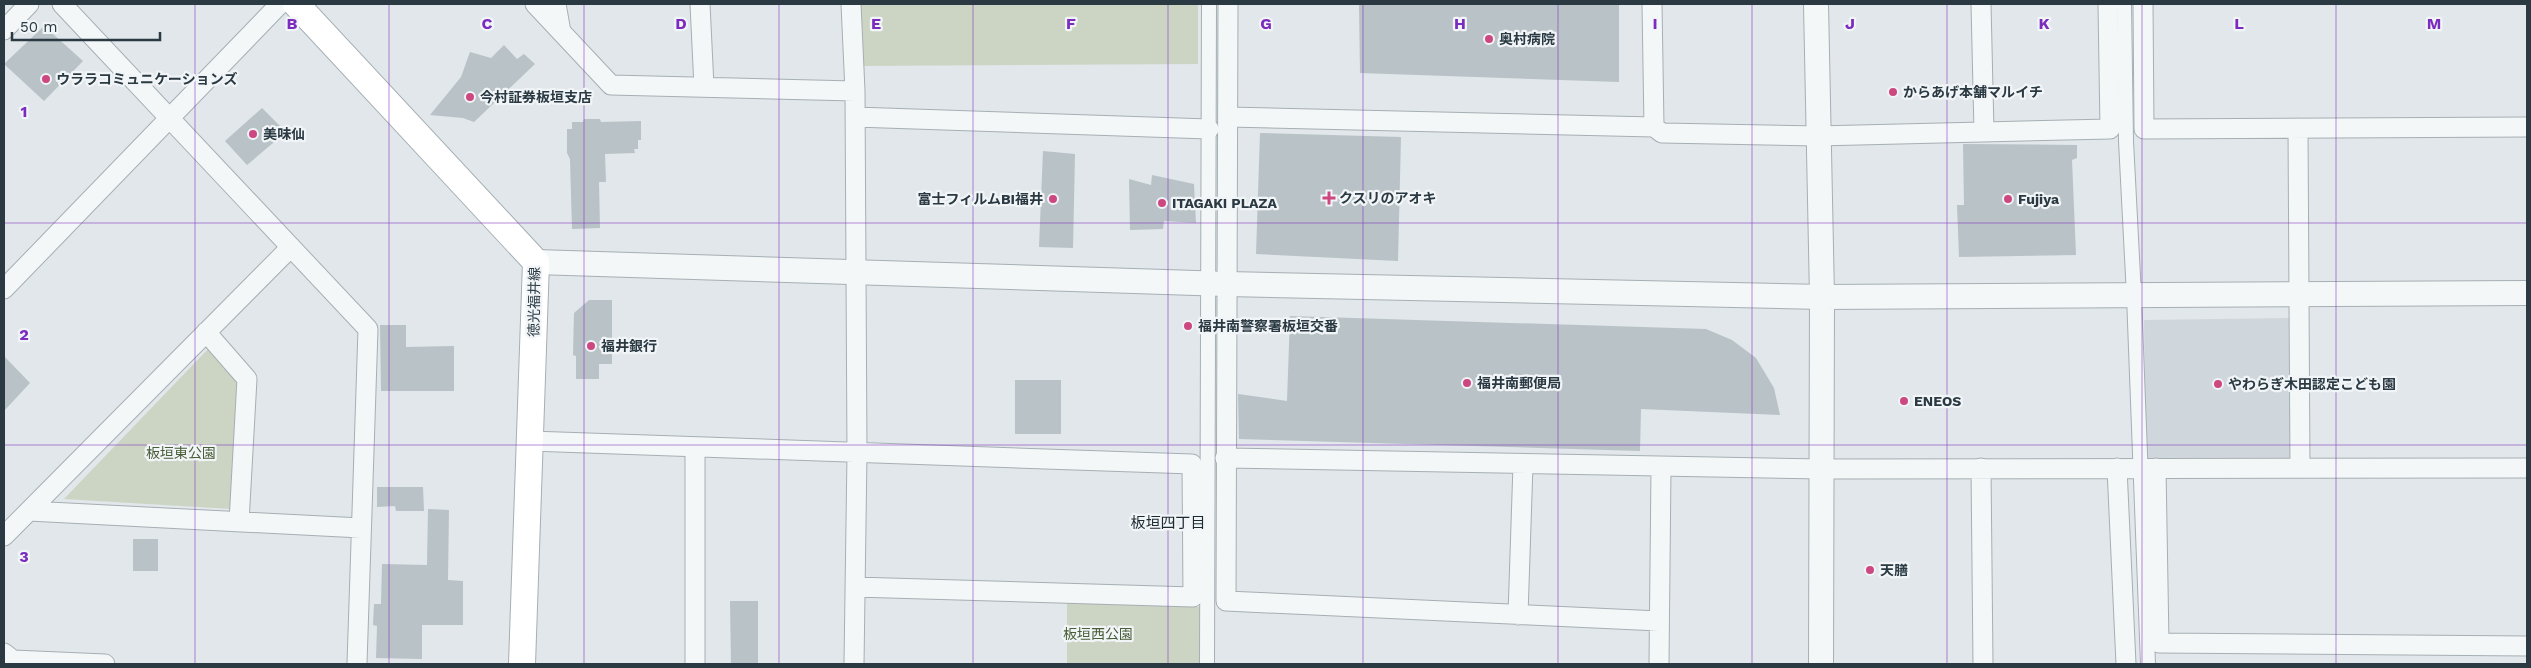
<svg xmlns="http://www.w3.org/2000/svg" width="2531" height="668" font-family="'Work Sans','Noto Sans JP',sans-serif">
<rect width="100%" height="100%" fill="#e1e7ea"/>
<path fill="#d0d7dc" d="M2290,318l2,143 -146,2 -2,-143z"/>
<path fill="#ccd4c3" d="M851,4h347v60l-344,2z
M209,348l30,31 -7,130 -168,-10z
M1067,603l134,4v57h-134z"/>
<path fill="#b9c2c7" d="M1359,4h260v78l-259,-9z
M44,26l39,35 -39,40 -40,-37z
M504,45l13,14 7,-5 11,10 -61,58 -11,-4 -33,-3 31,-38 9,-25 21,6z
M262,108l24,24 -39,33 -22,-24z
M584,119h16l1,3 40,-1v19h-3v9h-4l1,4 -30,1 1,28h-7l1,46 -28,1 -2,-70 -3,-6v-24h5v-7h11z
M1260,133l141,4 -3,124 -142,-7z
M1963,144l114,1v13l-5,2 4,95 -117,2 -2,-52h7z
M1043,151l32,3 -2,94 -34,-1z
M1152,175l42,9 2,39 -32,-2 -1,8 -33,1 -1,-51 22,6z
M589,300h23v64h-13v15h-23v-23l-3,-1 1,-42z
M1290,316l416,13 26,11 24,18 18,30 6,27 -139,-6 -1,42 -401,-12 -1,-45 49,7z
M380,325h26v22l48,-1v45h-73z
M4,356l26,27 -26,28z
M1015,380h46v54h-46z
M377,487h46l1,24h-28l-1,-5 -18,1z
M428,509l21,1 -1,70 15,1v44h-41v34l-46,-1 1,-32 -4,-1 1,-21h7l1,-40 45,1z
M133,539h25v32h-25z
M730,601h28v63h-27z"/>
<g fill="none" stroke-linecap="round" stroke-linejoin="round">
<defs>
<path id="pedestrian" d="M2124,4l2,137 8,155 14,368
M1207,664l2,-660"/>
<path id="minor" d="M62,4l306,325 -11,335
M535,4l76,81 244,6
M556,4l5,28
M700,4l4,83
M851,4l4,87 2,362 -3,211
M1228,4l-2,597 433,20
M1981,4l3,128
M2143,4l1,125 383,-2
M4,30l25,-26
M855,117l354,12
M1228,117l426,10 -2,-123
M1654,127l8,6 155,3 293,-7 -2,-125
M2298,128l2,340
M4,289l276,-285
M206,332l41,47 -8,143
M530,441l662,23 1,133 -338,-10
M695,447v217
M1225,458l598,11 704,-1
M1981,468l2,196
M2117,468l9,196
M2156,468l3,175 368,3
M29,511l332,17
M4,536l287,-289
M1518,615l5,-150
M4,653l9,7 92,4
M1659,664l2,-196"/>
<path id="tertiary" d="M1816,4l6,293 -1,367
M536,262l691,22 595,13 705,-4"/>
<path id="secondary" d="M296,4l240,258 -14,402"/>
</defs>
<use href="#pedestrian" stroke="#a6afb4" stroke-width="16"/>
<use href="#minor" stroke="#a6afb4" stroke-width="21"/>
<use href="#tertiary" stroke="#a6afb4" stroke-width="26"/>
<use href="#secondary" stroke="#a6afb4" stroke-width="28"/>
<use href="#pedestrian" stroke="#f4f7f8" stroke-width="14"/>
<use href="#minor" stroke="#f4f7f8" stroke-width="19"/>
<use href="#tertiary" stroke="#f4f7f8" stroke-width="24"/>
<use href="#secondary" stroke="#fff" stroke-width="26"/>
</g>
<path fill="none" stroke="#7b2cbf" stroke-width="1" stroke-opacity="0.55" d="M195,4v660M389,4v660M584,4v660M779,4v660M973,4v660M1168,4v660M1363,4v660M1558,4v660M1752,4v660M1947,4v660M2142,4v660M2336,4v660M4,223h2523M4,445h2523"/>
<g fill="#cd4880" stroke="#f1f5f7" stroke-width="2">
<circle cx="1489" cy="39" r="5"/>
<circle cx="46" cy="79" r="5"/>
<circle cx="1893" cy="92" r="5"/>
<circle cx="470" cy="97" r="5"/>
<circle cx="253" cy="134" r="5"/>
<path d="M1326.5 190.5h5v5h5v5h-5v5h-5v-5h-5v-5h5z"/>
<circle cx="1053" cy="199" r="5"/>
<circle cx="2008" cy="199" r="5"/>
<circle cx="1162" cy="203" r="5"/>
<circle cx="1188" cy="326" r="5"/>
<circle cx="591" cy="346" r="5"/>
<circle cx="1467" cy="383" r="5"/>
<circle cx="2218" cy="384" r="5"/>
<circle cx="1904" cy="401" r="5"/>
<circle cx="1870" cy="570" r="5"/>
</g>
<g text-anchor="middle" stroke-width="4.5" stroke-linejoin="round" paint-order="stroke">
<g font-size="14" font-weight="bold" fill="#2a3942" stroke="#f1f5f7" text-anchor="start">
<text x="1499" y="44">奥村病院</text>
<text x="56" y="84">ウララコミュニケーションズ</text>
<text x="1903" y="97">からあげ本舗マルイチ</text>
<text x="480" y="102">今村証券板垣支店</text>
<text x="263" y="139">美味仙</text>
<text x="1339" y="203">クスリのアオキ</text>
<text x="1043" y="204" text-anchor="end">富士フィルムBI福井</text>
<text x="2018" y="204">Fujiya</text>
<text x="1172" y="208">ITAGAKI PLAZA</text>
<text x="1198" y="331">福井南警察署板垣交番</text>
<text x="601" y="351">福井銀行</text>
<text x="1477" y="388">福井南郵便局</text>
<text x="2228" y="389">やわらぎ木田認定こども園</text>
<text x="1914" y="406">ENEOS</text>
<text x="1880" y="575">天膳</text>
</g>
<g font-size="14" fill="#2a3942" stroke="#f1f5f7">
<text transform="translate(534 302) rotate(-89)" y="5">徳光福井線</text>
</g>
<g font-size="14" fill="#495d37" stroke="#f1f5f7">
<text x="181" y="458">板垣東公園</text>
<text x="1098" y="639">板垣西公園</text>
</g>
<g font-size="15" fill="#1c2a32" stroke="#f1f5f7">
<text x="1168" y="528">板垣四丁目</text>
</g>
</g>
<g font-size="16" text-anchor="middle" font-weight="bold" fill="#7b2cbf" stroke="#f1f5f7" stroke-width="4.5" stroke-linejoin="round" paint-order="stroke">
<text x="292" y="29">B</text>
<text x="487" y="29">C</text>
<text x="681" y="29">D</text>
<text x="876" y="29">E</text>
<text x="1071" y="29">F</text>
<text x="1266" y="29">G</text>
<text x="1460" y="29">H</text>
<text x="1655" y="29">I</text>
<text x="1850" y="29">J</text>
<text x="2044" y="29">K</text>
<text x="2239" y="29">L</text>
<text x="2434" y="29">M</text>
<text x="24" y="117">1</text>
<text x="24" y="340">2</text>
<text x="24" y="562">3</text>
</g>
<rect width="2531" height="668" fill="none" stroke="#2a3942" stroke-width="10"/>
<path d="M12 32v8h148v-8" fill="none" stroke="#2a3942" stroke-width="2.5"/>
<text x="20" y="32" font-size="15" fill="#2a3942" stroke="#f1f5f7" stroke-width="4" paint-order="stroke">50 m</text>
</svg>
